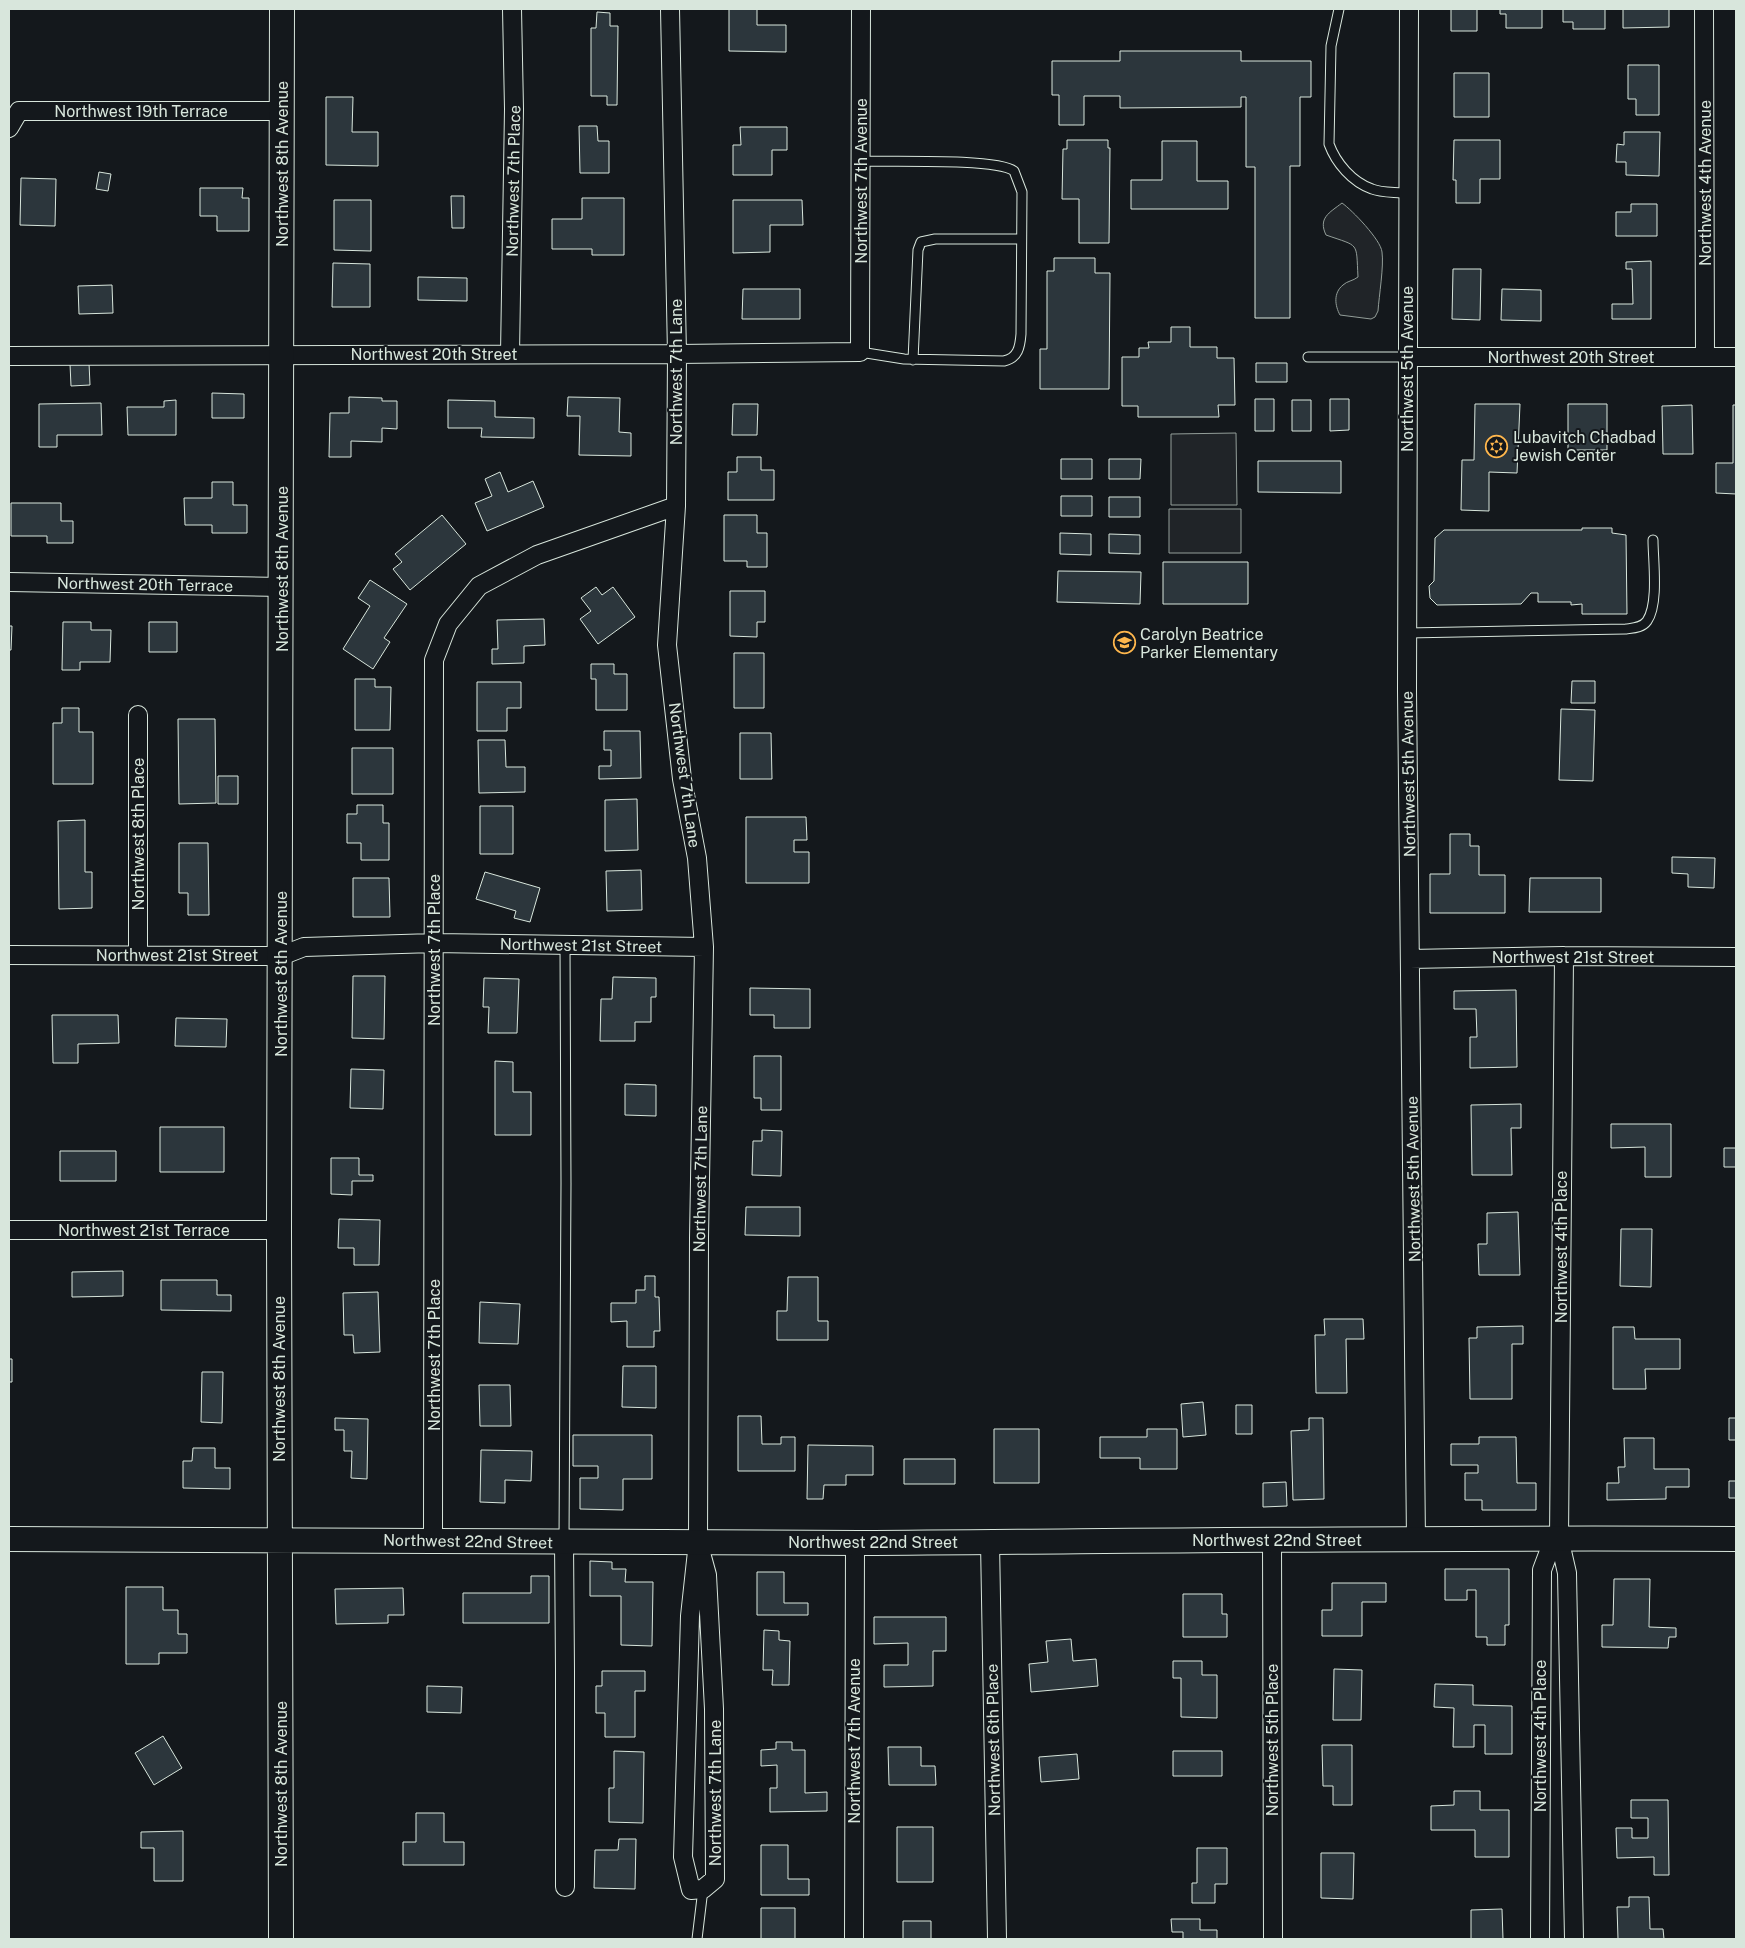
<svg xmlns="http://www.w3.org/2000/svg" width="1745" height="1948" font-family="'Public Sans',sans-serif">
<rect width="100%" height="100%" fill="#14181c"/>
<path fill="#202428" stroke="#939e99" d="M1342,203c10,7 39,37 40,49 2,14 -3,44 -4,59l-3,6 -4,2 -31,-4c-5,-9 -7,-22 3,-30 4,-4 10,-4 15,-8 -2,-36 2,-30 -32,-42 -8,-17 3,-22 16,-32z
M1236,433l1,72h-66v-71z
M1169,509h72v44h-72z"/>
<path fill="#2c363c" stroke="#d8e6dc" d="M729,9h28v16h29v27l-57,-1z
M1451,9h26v22h-26z
M1500,9h42v19h-36v-14h-6z
M1563,9h42v20h-32v-7h-10z
M1623,9h46v18l-46,1z
M597,12l13,1v13h8l-1,79h-10v-9h-16v-68h5z
M1120,51h121v10h70v36h-11v69h-10v152h-35v-151h-9v-70h-5v10l-121,1v-12h-36v29h-25v-30h-7v-34h68z
M1628,65h31v50h-23v-16h-8z
M1454,73h35v44h-35z
M326,97h27l-1,35h26v34l-52,-1z
M579,126h18l1,15h11v32h-29z
M740,127h47v23h-15v25h-39v-30h8z
M1624,132h36l-1,44 -33,-1v-13h-10l1,-18 7,1z
M1067,140h41v8h2l-1,95h-30v-44h-17l1,-50h4z
M1454,140h46v39h-20v24h-24v-23h-3z
M1162,141h35v40h31v28h-97v-29h31z
M99,172l12,2 -3,17 -12,-2z
M21,178l35,1 -1,47 -35,-1z
M200,188h43l-1,10h7v33h-32v-15h-17z
M451,196h13v32h-12z
M582,198h42v57h-32v-6h-40v-30h30z
M334,200h37v51l-37,-1z
M733,200h69l1,25h-33v27l-37,1z
M1631,204h26v32h-41v-24h15z
M1054,258h41v15h15l-1,116h-69v-40h7v-78h7z
M1651,261v58h-39v-15h21l-1,-35h-6v-7z
M333,263l37,1v43h-38z
M1453,269h28l-1,51 -28,-1z
M418,277l49,1v23l-49,-1z
M112,285l1,28 -34,1 -1,-28z
M743,289h57v30h-58z
M1502,289l39,1v31l-40,-1z
M1171,327h19v20h27v11h17l1,47h-17l1,12h-81v-11h-16v-49h17v-9h10l-1,-6h23z
M89,363l1,22 -19,1 -1,-22z
M1256,363h31v19h-31z
M212,393l32,1v24h-32z
M349,397l33,1v3h15v28l-15,-1v14l-31,-1v16h-22l1,-44h19z
M568,397l52,1 -1,34 12,1v23l-52,-1 1,-39h-13z
M1255,399h19v32h-19z
M1330,399h19v31l-19,1z
M176,400v35h-48l-1,-28h37v-6z
M448,400l47,1v16l39,1v20l-53,-1 1,-9h-34z
M1292,400h19v31h-19z
M101,403l1,32h-45v12h-18v-43z
M733,404h25l-1,31h-25z
M1475,404h45l-3,69 -28,-1v39l-28,-1 1,-50h12z
M1568,404h39v46h-39z
M1692,405l1,49h-30l-1,-48z
M1733,405h3v89l-20,-1v-30h17z
M737,457h24v13h13v30h-46v-28h9z
M1061,459h31v20h-31z
M1109,459h32l-1,20h-31z
M1258,461h83v32l-83,-1z
M500,472l8,20 25,-11 11,26 -57,24 -12,-28 17,-7 -7,-17z
M212,482h21v23h14v28h-35v-8h-27l-1,-27h28z
M1061,496h31v20h-31z
M1109,497h31v20h-31z
M11,503h50v18h12v22h-26v-7h-36z
M442,515l24,29 -56,46 -17,-21 9,-7 -7,-8z
M724,515h33v18h10v34h-20v-6h-23z
M1582,528h30v5l14,2 1,79h-45v-10l-11,1v-3h-33v-9h-7l-10,11 -84,1 -7,-7 -1,-12 5,-5 1,-43 9,-8h138z
M1060,533l31,1v21l-31,-1z
M1109,534l31,1v19l-31,-1z
M1163,562h85v42h-85z
M1058,571l83,1 -1,32 -83,-2z
M370,580l37,24 -23,34 6,4 -17,27 -30,-20 27,-43 -12,-8z
M596,587l6,8 11,-8 22,30 -37,27 -18,-25 11,-8 -10,-13z
M730,591h35v31h-8v15l-27,-1z
M544,619l1,26 -21,1v17l-32,1v-15h6l-1,-29z
M63,622h28v8h20l-1,32h-30v8h-18z
M149,622h28v30h-28z
M9,626h3l-1,24h-2z
M734,653h30v55h-30z
M591,664h23v10h13v36h-31v-31h-5z
M355,679h20v8h16l-1,43h-35z
M1572,681h23v22h-24z
M477,682h44v26h-14v23h-30z
M62,708h17v24h14v52h-40v-61h9z
M1561,709l34,1 -2,71 -34,-1z
M178,719h37l1,84 -37,1z
M604,731h36l1,47 -42,1v-13h12v-16h-7z
M740,733h31l1,46h-32z
M478,740h27l1,27h19v25l-46,1z
M352,748h41v46h-41z
M218,776h20v28h-20z
M637,799l1,51 -33,1v-51z
M357,805h26v18h6v37h-28v-17h-14v-29h10z
M480,806h33v48h-33z
M746,817h60l1,23h-13v12h15v31h-63z
M85,820v52h7v36l-33,1 -1,-88z
M1450,834h20v12h9v29h26v38h-75v-39h20z
M179,843h29l1,72h-21v-22h-9z
M1672,857l43,1 -1,30 -26,-1v-13l-16,-1z
M641,870l1,40 -35,1 -1,-40z
M485,872l55,16 -10,34 -16,-4 2,-7 -40,-12z
M353,878h36l1,39h-37z
M1530,878h71v34h-72z
M353,976h32l-1,63 -32,-1z
M613,977l43,1v19h-5v25h-16v19h-35l1,-42h11z
M484,978l35,1 -2,54h-29l1,-26h-6z
M750,988l60,1v39h-36v-13h-24z
M1516,990l1,77 -47,1v-31h7l-1,-28h-22v-18z
M52,1015h66l1,28 -41,1v19h-25z
M176,1018l51,1 -1,28 -51,-1z
M754,1056h27v54h-20v-12h-7z
M495,1061l18,1v30h18v43h-36z
M351,1069l33,1 -1,39 -33,-1z
M625,1084l31,1v31l-31,-1z
M1521,1104v24h-10l1,47h-40l-1,-70z
M1611,1124h60v53h-26v-30l-34,1z
M160,1127h64v45h-64z
M762,1130l20,1 -1,45 -29,-1 1,-34h9z
M1724,1148h12v19h-12z
M60,1151h56v30h-56z
M331,1158h28v17h14v6h-21v14l-21,-1z
M746,1207h54v29l-55,-1z
M1518,1212l2,63h-41l-1,-31h9v-31z
M339,1219l41,1 -1,45h-25v-17h-16z
M1621,1229h31l-1,58 -31,-1z
M123,1271v25l-51,1v-25z
M645,1276h10v21h4l1,34h-6v16h-27v-26l-16,1v-19h25v-13h9z
M788,1277h30v44h10v19h-51v-29h10z
M161,1280h56v15h14v16l-70,-1z
M378,1292l2,60 -26,1 -1,-18h-9l-1,-42z
M480,1302l40,2 -2,40 -39,-1z
M1324,1319h39l1,20h-18l1,54h-31l-1,-58h10z
M1523,1326v18h-11v55h-42l-1,-61h8v-11z
M1613,1327h21l1,12h45v30h-35l1,20h-33z
M9,1359h3v23h-3z
M623,1366h33v42l-34,-1z
M202,1372h21l-1,51 -21,-1z
M479,1385h31l1,41h-31z
M1203,1402l3,33 -23,2 -2,-33z
M1236,1405h16v29h-16z
M738,1416h23l1,28h19v-7h14v34h-57z
M335,1418l33,1 -1,60 -16,-1 1,-27h-8v-21h-9z
M1309,1418h14l1,81 -31,1 -2,-69 18,-1z
M1729,1418h7v22h-7z
M994,1429h45v54h-45z
M1147,1429h30v40h-37v-11h-40v-21h47z
M573,1435h79v44h-29v31l-43,-1v-31h18v-12h-25z
M1479,1437h37l1,46h19v27h-54v-10h-17v-27h13v-8h-27v-21h28z
M1624,1438h30v31h35v18h-23v12l-59,1v-17h12l-1,-16h7z
M808,1445l65,1v29h-27v10h-22l-1,14h-16z
M193,1448h22v20h15v21l-47,-1v-27h9z
M481,1450l51,1 -1,30 -26,-1v23l-25,-1z
M904,1459h51v25h-51z
M1729,1481h7v17h-7z
M1286,1482l1,24 -24,1v-24z
M590,1561l22,1v7h14l-1,13h28l-1,64 -31,-1v-49h-31z
M1445,1569h64v56h-4v20h-18v-8h-11v-47h-9v10h-22z
M757,1572h27v31h24v12h-51z
M531,1576h18v47h-86v-30h68z
M1614,1579h36l-1,48 27,1v9h-7l-1,11 -66,-1v-22h11z
M1332,1583h54v19h-24v34h-40v-26h10z
M126,1587h37v23h15v24h9v19h-28v11h-33z
M403,1588l1,27h-16v8l-52,1 -1,-35z
M1183,1594h39v20h5v23h-44z
M874,1617h72v34h-13v35l-49,1v-22h24v-22l-34,1z
M764,1630l15,1v9l11,1 -1,44h-17l1,-15h-10z
M1071,1639l2,22 23,-2 2,27 -67,6 -2,-28 19,-2 -2,-21z
M1173,1661h29v14h15v43l-36,-1v-39h-8z
M1334,1669l28,1 -1,50h-28z
M602,1671h43v20h-10v46h-30v-24h-9v-27h6z
M1435,1684l38,1v20l39,1v48h-27v-29h-11v22h-21l1,-39 -20,-1z
M427,1686l35,1 -1,26 -34,-1z
M163,1736l19,32 -28,17 -19,-32z
M776,1742h16v8h13v43l22,-1v19l-57,1v-24h7v-23l-16,1v-16l15,-1z
M1322,1745h30v60h-19v-19h-10z
M888,1747h33v19h14l1,19h-47z
M614,1751l30,1 -1,71 -34,-1v-34h5z
M1173,1751h49v25h-49z
M1077,1754l2,25 -38,3 -2,-25z
M1454,1791h26v19h29v47h-34v-27h-44v-24l23,-1z
M1631,1800h37l1,75h-15v-18l-37,1 -1,-30h16v10h16v-20h-17z
M416,1813h28v29h20v23h-61v-23h13z
M897,1827h36v55h-36z
M183,1831v50h-29v-33h-13v-16z
M619,1839h17l-1,50 -41,-1 1,-38h23z
M761,1845h27v34h21v16h-48z
M1197,1848h30v36h-12v19h-23v-20h5z
M1321,1853h33l-1,46 -32,-1z
M1629,1897h20l1,32h13l1,10h-46l-1,-32h12z
M761,1908h34v31h-34z
M1502,1909l1,30h-32v-29z
M1171,1919h29v11h17v9h-34v-7h-11z
M903,1921h28v18h-28z"/>
<g fill="none" stroke-linecap="round" stroke-linejoin="round">
<defs>
<path id="lane" d="M1339,9l-8,37 -2,98c7,19 23,38 43,45 10,4 25,3 36,5
M860,352l44,7 100,2c14,-3 16,-14 17,-27l1,-142 -8,-21c-17,-13 -126,-9 -153,-10
M1308,357h99
M913,360l5,-110 3,-8 14,-3h86
M1407,633l219,-4c7,-1 16,-1 21,-8 12,-17 6,-61 6,-81
M564,1541l2,-358 -1,-238
M697,1939l6,-50"/>
<path id="street" d="M670,9l7,345 -1,152 -9,139 15,134 15,79 7,89 -5,291 -1,304 -8,74 -7,241 8,33 12,-1 12,-10 -1,-170 -7,-134 -9,-33
M1409,9l-2,682 9,849
M1704,9l1,348
M9,128l10,-17h263
M510,354l4,-245 -2,-100
M9,356l668,-2 183,-2 1,-343
M1407,357h329
M9,582l273,5
M138,954v-239
M9,955l272,1 23,-9 130,-4 270,4
M1564,956l-5,582 8,35 7,366
M1410,959l154,-3 172,1
M9,1230h270
M433,1540l1,-880 14,-36 31,-38 58,-31 139,-49
M1272,1540l1,399
M564,1541l1,130v216
M990,1542l7,397
M854,1939l1,-396
M1540,1939l2,-369 6,-16 11,-16"/>
<path id="secondary" d="M9,1539c283,-1 567,5 850,4 293,-2 585,-6 877,-4
M281,1939l-2,-709 3,-1221"/>
</defs>
<use href="#lane" stroke="#d8e6dc" stroke-width="11"/>
<use href="#street" stroke="#d8e6dc" stroke-width="20"/>
<use href="#secondary" stroke="#d8e6dc" stroke-width="26"/>
<use href="#lane" stroke="#14181c" stroke-width="9"/>
<use href="#street" stroke="#14181c" stroke-width="18"/>
<use href="#secondary" stroke="#14181c" stroke-width="24"/>
</g>
<defs>
<symbol id="synagogue-ring" viewBox="-11 -11 22 22"><circle r="9.5" fill="#14181c" stroke="#ffb74d" stroke-width="1.5"/><path d="M0-6.5L5.6 3.2H-5.6ZM0 6.5L5.6-3.2H-5.6Z" fill="#ffb74d"/></symbol>
<symbol id="school-ring" viewBox="-11 -11 22 22"><circle r="9.5" fill="#14181c" stroke="#ffb74d" stroke-width="1.5"/><path d="M0-5L7-2L0 1L-7-2ZM-4 1L0 2.5L4 1V4Q0 6-4 4Z" fill="#ffb74d"/></symbol>
</defs>
<g fill-rule="evenodd">
<use href="#synagogue-ring" x="1484" y="434" width="25" height="25"/>
<use href="#school-ring" x="1112" y="630" width="25" height="25"/>
</g>
<g text-anchor="middle" stroke-width="4" stroke-linejoin="round" paint-order="stroke">
<g font-size="16" fill="#d8e6dc" stroke="#14181c">
<text x="141" y="117">Northwest 19th Terrace</text>
<text transform="translate(282 164) rotate(-90)" y="6">Northwest 8th Avenue</text>
<text transform="translate(513 181) rotate(-89)" y="6">Northwest 7th Place</text>
<text transform="translate(861 181) rotate(-90)" y="6">Northwest 7th Avenue</text>
<text transform="translate(1705 183) rotate(-90)" y="6">Northwest 4th Avenue</text>
<text x="434" y="360">Northwest 20th Street</text>
<text x="1571" y="363">Northwest 20th Street</text>
<text transform="translate(1407 369) rotate(-90)" y="6">Northwest 5th Avenue</text>
<text transform="translate(676 372) rotate(-90)" y="6">Northwest 7th Lane</text>
<text transform="translate(282 569) rotate(-90)" y="6">Northwest 8th Avenue</text>
<text transform="translate(145 584) rotate(1)" y="6">Northwest 20th Terrace</text>
<text transform="translate(1408 774) rotate(-91)" y="6">Northwest 5th Avenue</text>
<text transform="translate(685 775) rotate(82)" y="6">Northwest 7th Lane</text>
<text transform="translate(138 834) rotate(-90)" y="6">Northwest 8th Place</text>
<text transform="translate(581 945) rotate(1)" y="6">Northwest 21st Street</text>
<text transform="translate(434 950) rotate(-90)" y="6">Northwest 7th Place</text>
<text x="177" y="961">Northwest 21st Street</text>
<text x="1573" y="963">Northwest 21st Street</text>
<text transform="translate(281 974) rotate(-90)" y="6">Northwest 8th Avenue</text>
<text transform="translate(700 1179) rotate(-89)" y="6">Northwest 7th Lane</text>
<text transform="translate(1413 1179) rotate(-91)" y="6">Northwest 5th Avenue</text>
<text x="144" y="1236">Northwest 21st Terrace</text>
<text transform="translate(1561 1247) rotate(-90)" y="6">Northwest 4th Place</text>
<text transform="translate(434 1355) rotate(-90)" y="6">Northwest 7th Place</text>
<text transform="translate(279 1379) rotate(-90)" y="6">Northwest 8th Avenue</text>
<text x="1277" y="1546">Northwest 22nd Street</text>
<text transform="translate(468 1541) rotate(1)" y="6">Northwest 22nd Street</text>
<text x="873" y="1548">Northwest 22nd Street</text>
<text transform="translate(1540 1736) rotate(-90)" y="6">Northwest 4th Place</text>
<text transform="translate(993 1740) rotate(-91)" y="6">Northwest 6th Place</text>
<text transform="translate(1272 1740) rotate(-90)" y="6">Northwest 5th Place</text>
<text transform="translate(854 1741) rotate(-90)" y="6">Northwest 7th Avenue</text>
<text transform="translate(281 1784) rotate(-90)" y="6">Northwest 8th Avenue</text>
<text transform="translate(715 1793) rotate(-90)" y="6">Northwest 7th Lane</text>
</g>
<g font-size="16" fill="#d8e6dc" stroke="#14181c" text-anchor="start">
<text x="1513" y="443">Lubavitch Chadbad<tspan x="1513" dy="18">Jewish Center</tspan></text>
<text x="1140" y="640">Carolyn Beatrice<tspan x="1140" dy="18">Parker Elementary</tspan></text>
</g>
</g>
<rect width="1745" height="1948" fill="none" stroke="#d8e6dc" stroke-width="20"/>
</svg>
